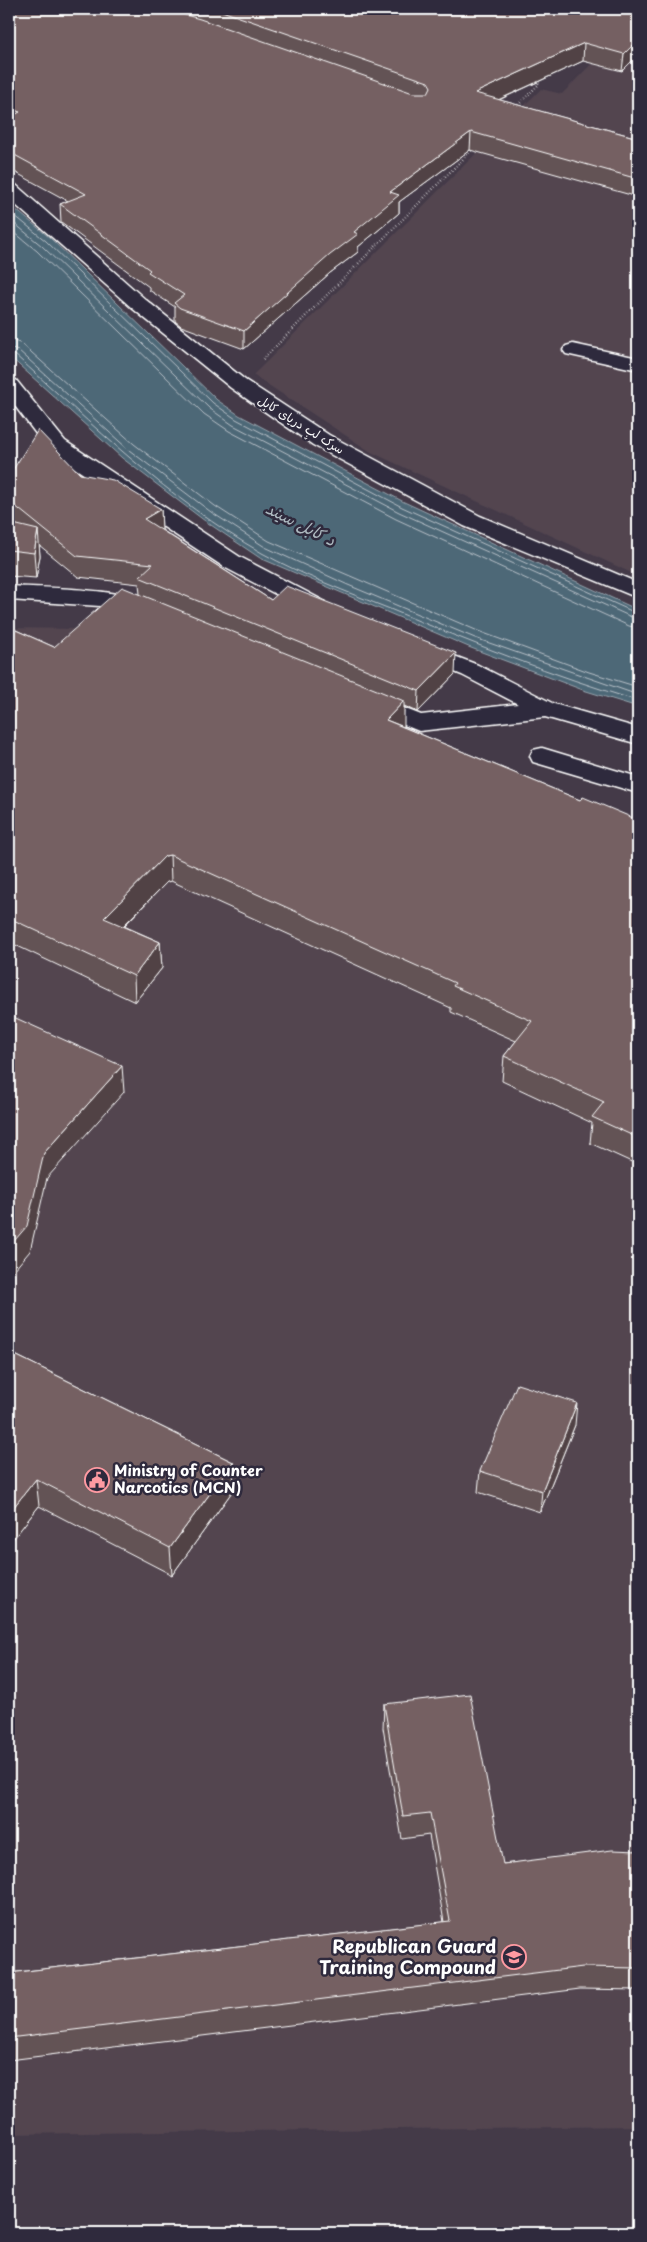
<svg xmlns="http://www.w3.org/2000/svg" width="647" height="2242" font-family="'Playpen Sans','Playpen Sans Arabic',sans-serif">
<rect width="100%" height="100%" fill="#443a48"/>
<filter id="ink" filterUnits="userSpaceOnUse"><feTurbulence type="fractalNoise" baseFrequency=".02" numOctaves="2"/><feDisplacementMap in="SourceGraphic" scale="10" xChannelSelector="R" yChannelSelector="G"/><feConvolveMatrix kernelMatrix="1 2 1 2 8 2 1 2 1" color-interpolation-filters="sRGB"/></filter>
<g filter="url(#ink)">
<path fill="#524550" d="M638,16v560l-267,-124 -118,-77 288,-286 21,5z
M9,628l144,2 485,205v1291l-629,8z"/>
<path fill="#4e6777" stroke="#95a4ad" d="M9,204l40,33 168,163 22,15 165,87 234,108v97l-55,-17 -112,-42 -211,-90 -55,-37 -83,-63 -113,-102z"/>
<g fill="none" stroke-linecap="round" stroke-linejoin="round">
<path stroke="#b8c2c9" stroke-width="1" d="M9,211l37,30 167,162 23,16 166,88 236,107
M9,219l33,27 167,162 24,17 166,87 239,108
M9,228l28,23 167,163 25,17 167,88 233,107 9,2
M9,339l13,5 112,100 81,62 54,35 209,90 111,41 49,15
M9,347l9,3 111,100 82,62 54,35 83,38 127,53 163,57
M9,353l5,1c78,70 156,147 248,199 40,22 85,39 128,56 81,34 163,66 248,92"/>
<defs>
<path id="minor" d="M9,183l7,2 130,115 99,80 84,55 151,81 158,67v15l-174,-72 -151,-81 -82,-57 -99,-80 -123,-109z
M573,344l65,14v12l-72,-16 -3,-4 3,-4z
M9,378l7,2 49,61 175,116 84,44 3,5 -3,5 -8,2 -8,-2 -84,-44 -175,-116 -40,-53z
M9,586c29,2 130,1 145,24l-3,5 -8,2 -28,-10 -106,-7z
M420,643l58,22 76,39 84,24v16l-93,-27 -126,14 -57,-23 -4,-5 4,-5 8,-3 51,20 97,-11 -56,-29 -50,-20 -4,-5 4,-5z
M542,748l96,29v16l-105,-31 -3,-6 3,-6z"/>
</defs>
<use href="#minor" stroke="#fff" stroke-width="3"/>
<path stroke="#fff" stroke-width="2.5" stroke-dasharray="0.5 2.5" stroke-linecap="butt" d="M516,107l23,-23 -3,-6
M263,359l211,-211"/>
<use href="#minor" fill="#2f2a3d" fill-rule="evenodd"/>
</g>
<path fill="#645354" stroke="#fff" d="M9,9h629v46l-16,16 -39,-10 -84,39 139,38v59l-168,-47 -71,52v11l-41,34v5l-28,21 -86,76 -63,-23 -6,-5v-14l-26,-17v-3l-88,-65 -1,-18 8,-3 -59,-32z
M80,474l81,35 1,21 109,70 184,74 -37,38 -14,-6 -1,21 177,73 58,20v345l-48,-22 2,-20 -90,-42 2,-25 12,-15 -65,-29v-4l-280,-127 -4,1 -43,44 36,16 2,26 -27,34 -126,-60v-315l45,20 86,-53 -1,-10 -61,-7 -39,-32 1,11 -4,22 -27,-2v-53l4,1 -4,-4v-44z
M9,1352l224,110 1,27 -62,86 -133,-69 -29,37 -1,-1z
M575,1425l-35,87 -62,-20 2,-21z
M384,1704l119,160 135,-13v139l-58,-1 -571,71v-87l435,-51 -15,-87 -27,4 -19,-111z"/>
<path fill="#514345" stroke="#fff" d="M638,40v15l-16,16 2,-17z
M584,43l-1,18 -109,50 1,-18z
M471,132l-1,18 -71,52v11l-41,34v5l-28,21 -86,76v-18l110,-99 36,-40z
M161,509l1,21 -16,10 -2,-21z
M38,530l2,26 -4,22 -2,-25z
M456,653l-1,21 -37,38 1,-21z
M404,701v26l-18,-7z
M170,855l1,26 -4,1 -61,61 -2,-25 61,-62z
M160,942l2,26 -27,34 -1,-26z
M122,1066l2,26 -77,86 -17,73 -21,25v-29l35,-94z
M577,1403l-2,22 -35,87 2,-21z
M233,1462l1,27 -62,86 -2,-27z
M36,1479l3,27 -29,37 -1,-10v-20z"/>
<path fill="#746062" stroke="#fff" d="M9,9h155l36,10 213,74h15l3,-6 -3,-5 -212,-73h422v31l-14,14 -40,-11 -109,50 163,45v41l-167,-47 -81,60 9,3 -45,37 4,2 -28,21 -86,76 -64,-23 -6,-5 10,-8 -36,-23 2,-2 -90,-66 26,-10 -77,-42v-34l11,-6 -11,-4z
M38,430l42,44 33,6 48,29 -17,10 127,81 15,-14 170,67 -37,38 -280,-114 14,-13 -76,-8 -68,-55v-25z
M9,523l29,7 -4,23 -25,-3z
M122,587l282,114 -18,19 194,80 3,-3 55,23v318l-46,-21 12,-15 -100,-46 28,-35 -79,-35 2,-3 -285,-128 -5,1 -61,62 56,24 -26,34 -125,-58v-291l45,20z
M9,1015l113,51 -78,87 -17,73 -18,21z
M9,1352l224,110 -63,86 -134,-69 -27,34z
M517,1384l60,19 -35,88 -62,-20z
M470,1694l33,170 109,-14 26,1v117l-55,-1 -574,71v-65l441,-52 -20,-108 -27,3 -19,-112z"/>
</g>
<defs>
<symbol id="civic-ring" viewBox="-11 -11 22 22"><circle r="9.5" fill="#2f2a3d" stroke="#ff9aa2" stroke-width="1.5"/><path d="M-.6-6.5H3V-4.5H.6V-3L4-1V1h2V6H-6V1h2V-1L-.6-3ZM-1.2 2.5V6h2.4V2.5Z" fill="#ff9aa2"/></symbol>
<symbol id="university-ring" viewBox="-11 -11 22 22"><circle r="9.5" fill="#2f2a3d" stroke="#ff9aa2" stroke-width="1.5"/><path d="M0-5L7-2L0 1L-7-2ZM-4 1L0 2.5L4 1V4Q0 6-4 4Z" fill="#ff9aa2"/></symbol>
</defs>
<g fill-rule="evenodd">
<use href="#civic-ring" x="83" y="1466" width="28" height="28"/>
<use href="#university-ring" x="500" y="1943" width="28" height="28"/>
</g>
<g text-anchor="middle" stroke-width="5" stroke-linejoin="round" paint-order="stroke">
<g font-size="12" fill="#fff" stroke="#2f2a3d">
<text transform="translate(301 425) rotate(32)" y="4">سرک لبِ دریای کابل</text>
</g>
<g font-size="15" font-weight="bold" fill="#fff" stroke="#2f2a3d" text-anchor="start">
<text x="114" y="1476">Ministry of Counter<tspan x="114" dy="17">Narcotics (MCN)</tspan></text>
</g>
<g font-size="16" font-style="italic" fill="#afbbc2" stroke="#2f2a3d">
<text transform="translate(301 524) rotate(27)" y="6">د کابل سيند</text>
</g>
<g font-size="18" font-weight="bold" fill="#fff" stroke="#2f2a3d" text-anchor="end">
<text x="496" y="1953">Republican Guard<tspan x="496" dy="21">Training Compound</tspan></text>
</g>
</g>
<rect width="647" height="2242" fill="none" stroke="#2f2a3d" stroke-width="30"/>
<rect x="15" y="15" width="617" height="2212" fill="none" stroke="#fff" stroke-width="2" filter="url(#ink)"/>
</svg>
